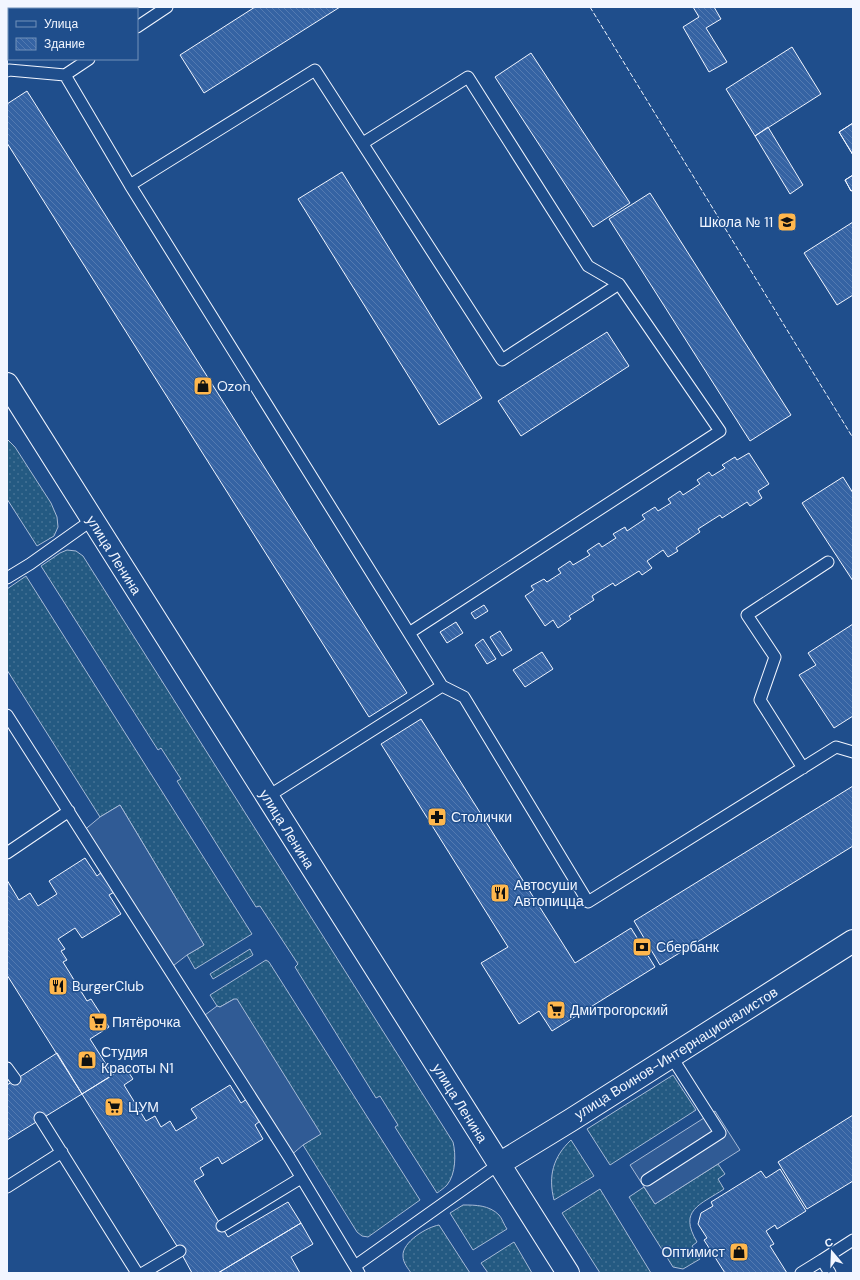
<svg xmlns="http://www.w3.org/2000/svg" width="860" height="1280" font-family="'DM Sans',sans-serif">
<defs>
<pattern id="grass-dots" width="8" height="8" patternUnits="userSpaceOnUse"><rect width="8" height="8" fill="#245a82"/><path d="M2 2h.1M6 6h.1" fill="none" stroke="#447295" stroke-width="1.8" stroke-linecap="round"/></pattern>
<pattern id="building-back-hatch" width="6" height="6" patternUnits="userSpaceOnUse"><rect width="6" height="6" fill="#3563a3"/><path d="M-1 5l2 2M0 0l6 6M5-1l2 2" fill="none" stroke="#537ab1"/></pattern>
</defs>
<rect width="100%" height="100%" fill="#1f4e8c"/>
<path fill="url(#grass-dots)" stroke="#a8bbd7" d="M7,439l8,8 36,56 6,14 1,10 -4,9 -17,10 -30,-47z
M67,550l9,1 7,5 370,586c3,12 3,32 -6,43 -3,3 -7,6 -10,8l-42,-66 3,-2 -18,-29 -4,2 -81,-131 3,-3 -38,-58 -4,1 -79,-126 4,-2 -20,-31 -3,2 -117,-184 19,-13z
M26,576l226,358 -57,35 -8,-14 17,-10 -84,-140 -20,12 -93,-147v-81z
M250,949l3,6 -40,24 -3,-5z
M266,960l3,2 151,238 -52,37 -6,-1 -5,-4 -54,-87 17,-11 -86,-135 -14,8 -3,-1 -7,-11z
M673,1075l23,35 -86,55 -23,-36z
M571,1140l23,36 -40,24c-6,-24 -1,-43 17,-60z
M718,1164l7,10 -7,5 6,10c-24,16 -46,21 -27,53l-5,4 8,13 -17,10 -10,-2 -44,-70 15,-10 11,17z
M600,1189l51,84h-51l-38,-60z
M463,1205c13,0 26,0 36,10 3,3 5,10 8,14l-34,21 -23,-37z
M439,1225l31,48h-59c-3,-5 -8,-10 -8,-17 -1,-14 24,-29 36,-31z
M514,1242l18,31h-44l-7,-10z"/>
<path fill="#305b95" stroke="#a8bbd7" d="M120,805l84,140 -17,10 -18,14 -87,-137 18,-15z
M234,999h3l84,135 -18,11 -14,12 -88,-139 16,-12 3,1z
M715,1111l25,39 -85,54 -25,-39z"/>
<path fill="url(#building-back-hatch)" stroke="#f2f6ff" d="M29,7h42l-4,2h-37z
M255,7h85l-136,86 -24,-38z
M693,7h21l7,12 -15,9 21,34 -18,10 -26,-45 16,-10z
M792,47l29,47 -66,42 -29,-47z
M531,53l99,150 -37,24 -98,-150z
M27,91l380,602 -38,24 -362,-574v-39z
M853,123v32l-14,-23z
M853,123v32l-14,-23z
M768,127l35,58 -13,9 -35,-58z
M342,172l140,226 -43,27 -141,-226z
M853,175v15l-2,1 -6,-11z
M853,175v15l-2,1 -6,-11z
M650,193l141,222 -41,26 -141,-222z
M853,222v73l-16,10 -33,-52z
M607,332l22,34 -108,70 -23,-35z
M749,453l20,31 -11,7 4,7 -12,8 -3,-4 -25,16 -2,-3 -22,14 2,3 -24,16 2,3 -10,6 -5,-7 -16,11 5,7 -10,7 -3,-4 -24,15 -2,-3 -21,13 2,4 -25,16 2,3 -13,9 -5,-8 -8,6 -20,-30 9,-6 -3,-4 13,-7 3,3 14,-9 -3,-4 12,-8 3,4 17,-10 -3,-4 12,-8 3,4 14,-9 -3,-4 12,-7 2,4 18,-12 -3,-4 13,-8 3,4 13,-8 -3,-4 12,-8 3,4 17,-11 -3,-4 12,-8 3,4 13,-8 -3,-3 13,-8 2,3z
M843,477l10,16v88l-51,-78z
M484,605l4,6 -13,8 -4,-6z
M456,622l7,11 -16,10 -7,-11z
M853,624v92l-19,12 -35,-53 17,-10 -8,-12z
M500,631l12,19 -10,6 -12,-19z
M483,639l13,20 -9,5 -12,-19z
M542,652l11,17 -28,18 -12,-17z
M421,719l154,244 56,-35 24,39 -103,64 -13,-20 -20,13 -38,-61 27,-16 -127,-203z
M853,786v60l-193,119 -26,-44z
M85,858l12,18 6,-5 13,20 -7,4 12,19 -39,24 -7,-10 -17,11 7,10 -4,2 6,9 -4,2 24,39 4,-2 18,28 -19,12 23,36 -31,19 -75,-119v-95l12,20 11,-7 8,13 19,-12 -8,-13z
M57,1053l25,41 -75,46v-55z
M125,1067l8,12 -9,6 22,36 9,-5 6,11 9,-6 6,10 21,-13 -6,-9 39,-24 11,18 6,-4 13,22 -5,4 8,14 -41,25 -4,-7 -18,11 4,7 -10,6 34,56 60,-35 13,21 -83,50h-26l-12,-22 -98,-157z
M853,1115v66l-46,28 -29,-47z
M780,1169l26,42 -29,18 -2,-4 -9,6 8,13 -4,2 17,27h-62l-21,-33 3,-2 -9,-14 3,-11 12,-7 -2,-4 50,-31 5,7z
M301,1223l12,21 -22,13 9,16h-82z"/>
<g fill="none" stroke-linecap="round" stroke-linejoin="round">
<defs>
<path id="lane" d="M137,27l30,-20
M7,71l2,-1 56,5 65,110 312,501
M65,75l24,-16
M363,143l105,-66 120,189 31,18
M130,185l185,-115 187,290 117,-76 101,147 -311,202
M7,578l23,-14 62,-44
M7,715l282,442 70,116
M803,768l-43,-68 15,-43 -28,-42 81,-53
M267,797l175,-111 22,11 124,205 248,-155 17,5
M7,853l62,-42
M7,1068l8,11
M40,1118l97,155
M647,1180l73,-47 -49,-77
M7,1187l55,-35
M222,1226l79,-48
M355,1266l144,-102
M143,1273l37,-22
M801,1273l21,-13
M830,1273l-8,-13 31,-20"/>
<path id="secondary" d="M7,384l561,889
M499,1164l72,-44 282,-179"/>
</defs>
<use href="#lane" stroke="#f2f6ff" stroke-width="13"/>
<use href="#secondary" stroke="#f2f6ff" stroke-width="24"/>
<use href="#lane" stroke="#1f4e8c" stroke-width="11"/>
<use href="#secondary" stroke="#1f4e8c" stroke-width="22"/>
<path stroke="#f2f6ff" stroke-width="1" stroke-dasharray="5 2" stroke-linecap="butt" d="M590,7l263,431"/>
</g>
<defs>
<symbol id="school-square" viewBox="-11 -11 22 22"><rect x="-9" y="-9" width="18" height="18" rx="4" fill="#ffb74d" stroke="#1f4e8c"/><path d="M0-5L7-2L0 1L-7-2ZM-4 1L0 2.5L4 1V4Q0 6-4 4Z" fill="#111"/></symbol>
<symbol id="shop-square" viewBox="-11 -11 22 22"><rect x="-9" y="-9" width="18" height="18" rx="4" fill="#ffb74d" stroke="#1f4e8c"/><path d="M-5-2.5h2.3a2.7 3.5 0 0 1 5.4 0H5L5.5 6h-11ZM-1.5-2.5h3a1.5 2.3 0 0 0-3 0Z" fill="#111"/></symbol>
<symbol id="pharmacy-square" viewBox="-11 -11 22 22"><rect x="-9" y="-9" width="18" height="18" rx="4" fill="#ffb74d" stroke="#1f4e8c"/><path d="M-2-6h4v4h4v4h-4v4h-4v-4h-4v-4h4Z" fill="#111"/></symbol>
<symbol id="restaurant-square" viewBox="-11 -11 22 22"><rect x="-9" y="-9" width="18" height="18" rx="4" fill="#ffb74d" stroke="#1f4e8c"/><path d="M-5-6h1v4h1v-4h1v4h1v-4h1v5L-1.5 .5V6h-2V.5L-5-1ZM5-6V6H3V1.5H1.5Q1.5-4 5-6Z" fill="#111"/></symbol>
<symbol id="bank-square" viewBox="-11 -11 22 22"><rect x="-9" y="-9" width="18" height="18" rx="4" fill="#ffb74d" stroke="#1f4e8c"/><path d="M-6-4H6V4H-6ZM0-2.3a2.3 2.3 0 1 0 0 4.6a2.3 2.3 0 1 0 0-4.6Z" fill="#111"/></symbol>
<symbol id="supermarket-square" viewBox="-11 -11 22 22"><rect x="-9" y="-9" width="18" height="18" rx="4" fill="#ffb74d" stroke="#1f4e8c"/><path d="M-6-5.5h2.5l.6 2H6L4.5 2H-2.5L-4.4-4H-6ZM-1.5 3.2a1.3 1.3 0 1 0 .1 0ZM3 3.2a1.3 1.3 0 1 0 .1 0Z" fill="#111"/></symbol>
</defs>
<g fill-rule="evenodd">
<use href="#school-square" x="776" y="211" width="22" height="22"/>
<use href="#shop-square" x="192" y="375" width="22" height="22"/>
<use href="#pharmacy-square" x="426" y="806" width="22" height="22"/>
<use href="#restaurant-square" x="489" y="882" width="22" height="22"/>
<use href="#bank-square" x="631" y="936" width="22" height="22"/>
<use href="#restaurant-square" x="47" y="975" width="22" height="22"/>
<use href="#supermarket-square" x="545" y="999" width="22" height="22"/>
<use href="#supermarket-square" x="87" y="1011" width="22" height="22"/>
<use href="#shop-square" x="76" y="1049" width="22" height="22"/>
<use href="#supermarket-square" x="103" y="1096" width="22" height="22"/>
<use href="#shop-square" x="728" y="1241" width="22" height="22"/>
</g>
<g text-anchor="middle" stroke-width="3" stroke-linejoin="round" paint-order="stroke">
<g font-size="14" fill="#f2f6ff" stroke="#1f4e8c" text-anchor="start">
<text x="773" y="227" text-anchor="end">Школа № 11</text>
<text x="217" y="391">Ozon</text>
<text x="451" y="822">Столички</text>
<text x="514" y="890">Автосуши<tspan x="514" dy="16">Автопицца</tspan></text>
<text x="656" y="952">Сбербанк</text>
<text x="72" y="991">BurgerClub</text>
<text x="570" y="1015">Дмитрогорский</text>
<text x="112" y="1027">Пятёрочка</text>
<text x="101" y="1057">Студия<tspan x="101" dy="16">Красоты N1</tspan></text>
<text x="128" y="1112">ЦУМ</text>
<text x="725" y="1257" text-anchor="end">Оптимист</text>
</g>
<g font-size="14" fill="#f2f6ff" stroke="#1f4e8c">
<text transform="translate(114 555) rotate(58)" y="5">улица Ленина</text>
<text transform="translate(287 829) rotate(58)" y="5">улица Ленина</text>
<text transform="translate(676 1053) rotate(-32)" y="5">улица Воинов-Интернационалистов</text>
<text transform="translate(460 1103) rotate(58)" y="5">улица Ленина</text>
</g>
</g>
<rect width="860" height="1280" fill="none" stroke="#f2f6ff" stroke-width="16"/>
<rect x="8" y="8" width="130" height="52" fill="#1f4e8c" stroke="#7391ba"/>
<rect x="16" y="21" width="20" height="6" fill="#1f4e8c" stroke="#7391ba"/>
<text x="44" y="28" font-size="12" fill="#f2f6ff">Улица</text>
<rect x="16" y="38" width="20" height="12" fill="url(#building-back-hatch)" stroke="#7391ba"/>
<text x="44" y="48" font-size="12" fill="#f2f6ff">Здание</text>
<g transform="translate(832 1252) rotate(341)" stroke="#1f4e8c" stroke-width="3" paint-order="stroke">
<path d="M0-3L7 15L0 10L-7 15Z" fill="#f2f6ff"/>
<text y="-6" font-size="11" font-weight="bold" text-anchor="middle" fill="#f2f6ff">С</text>
</g>
</svg>
